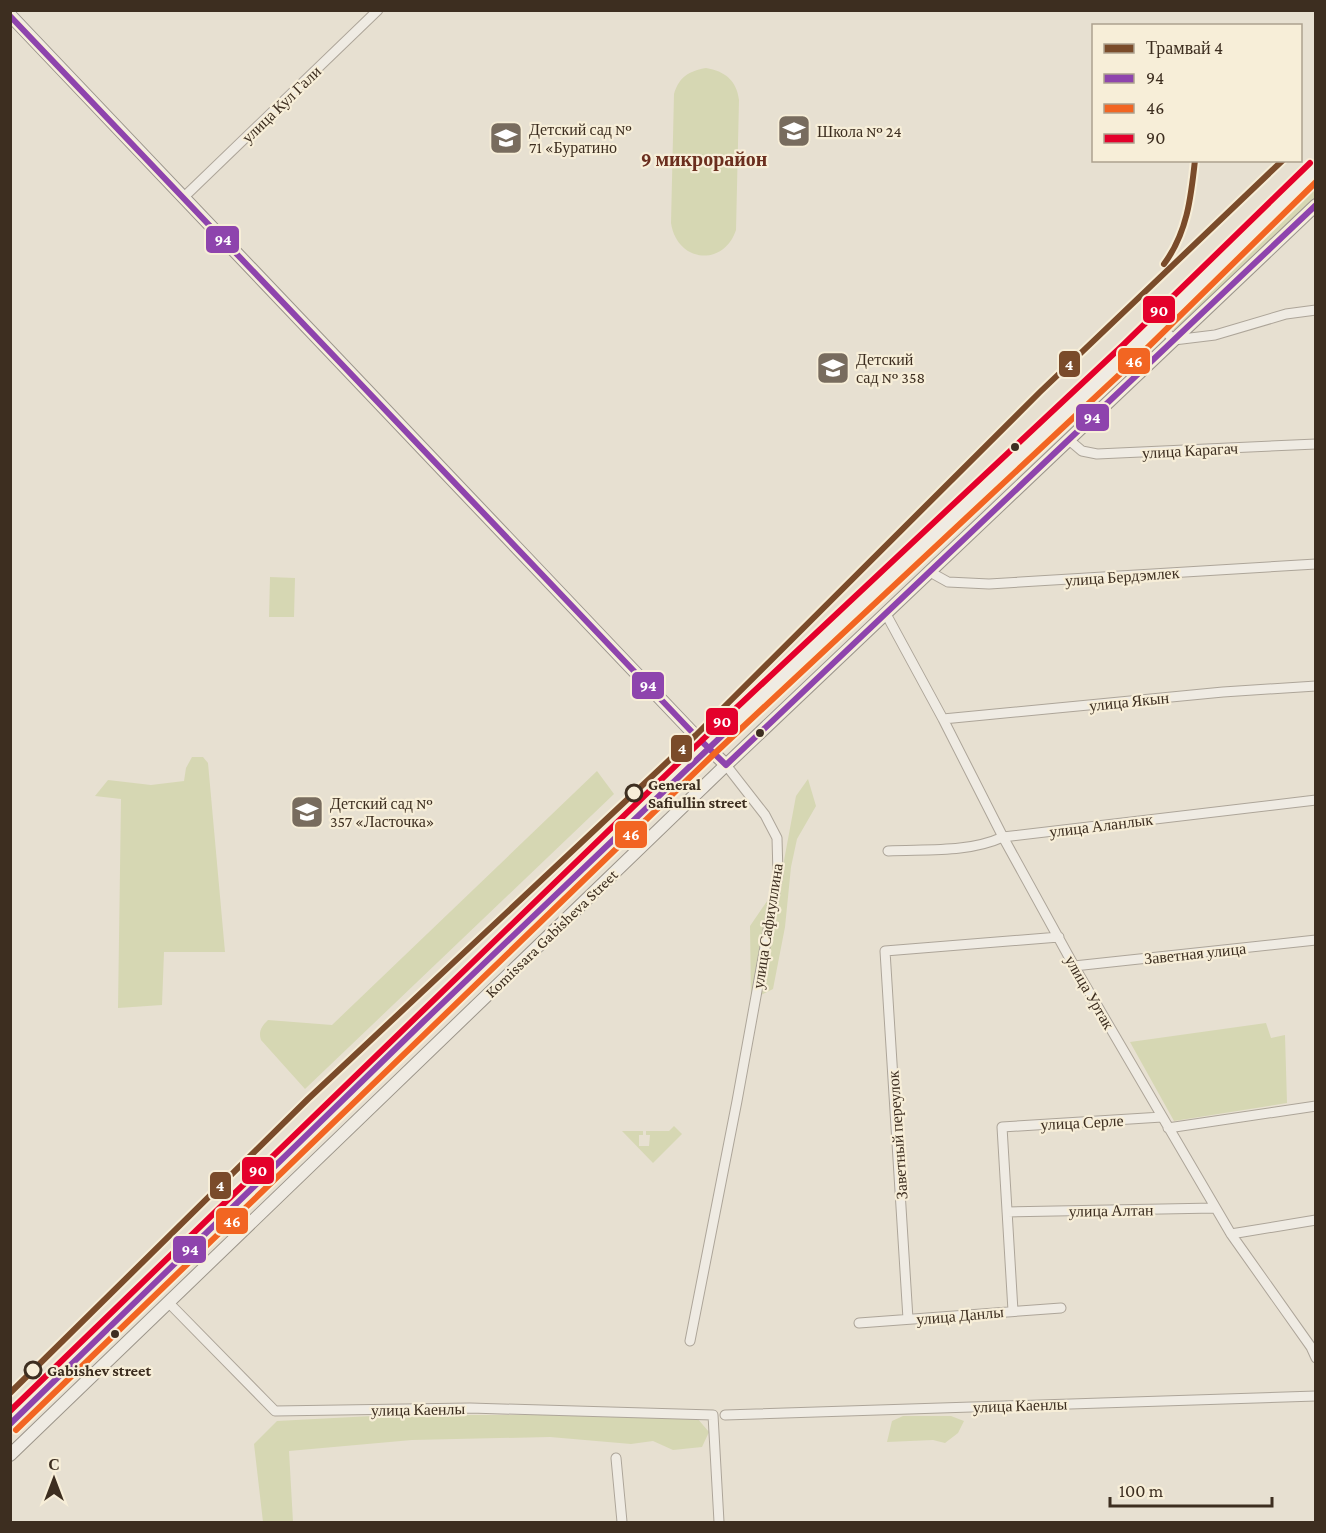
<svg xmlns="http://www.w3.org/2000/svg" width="1326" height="1533" font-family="'Crimson Pro',serif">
<rect width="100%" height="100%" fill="#e7e0d1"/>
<path fill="#d6d7b3" d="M706,68c19,3 31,13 33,32l-3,130c-12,37 -59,33 -65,-7l3,-129c5,-17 15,-23 32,-26z
M1315,178v22l-139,132 -9,-9z
M270,577l25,1 -1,39h-25z
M192,757h11l5,6 17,189h-61l-2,53 -44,3 3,-209 -26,-3 13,-16 43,5 33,-4 2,-13z
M597,771l17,23 -309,295 -44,-49c-3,-9 1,-14 7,-20l64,5z
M808,779l8,27 -19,33 -6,28 -6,60 -12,62 -22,11 -1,-74 30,-44 16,-86z
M1266,1023l5,15 14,-3 2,68 -113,18 -44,-79z
M674,1126l8,8 -29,29 -31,-32h21v4h-4v11h10l1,-11h-4v-4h23z
M391,1415h217l89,3 12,14 -7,15 -29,3 -20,-9 -22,3 -81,-7 -138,3 -123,11 4,71h-30l-9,-78 23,-23z
M903,1416h48l13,5 -6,12 -13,10 -12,-3 -46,2 5,-21z"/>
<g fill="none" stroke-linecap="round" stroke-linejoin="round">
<defs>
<path id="street" d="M184,197l194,-187
M1158,324l16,16 41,-5 71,-21 30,-4
M1069,440l13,11 15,3 219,-10
M930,572l18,10 41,2 327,-20
M886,614l57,105 60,118 71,129 157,268 80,113 5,11
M943,719l280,-27 93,-6
M888,851c37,-2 80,2 115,-14l313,-37
M1074,966l242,-26
M1168,1128l148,-22
M1007,1212l208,-4
M1231,1234l85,-14
M169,1303l106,108 195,-3 243,7 6,107
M1013,1311l-11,-184 160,-10
M908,1319l-23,-368 174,-14
M859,1323l202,-15
M690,1341l47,-240 41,-226 -1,-37 -12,-23 -39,-50
M725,1415l591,-19
M616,1458l6,64"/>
<path id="secondary" d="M10,15l682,717 34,33
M10,1424c266,-258 530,-517 798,-772 170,-160 345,-316 508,-483
M10,1455l716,-690 590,-560"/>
</defs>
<use href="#street" stroke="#ada599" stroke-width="11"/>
<use href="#secondary" stroke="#9c958a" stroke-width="14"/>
<use href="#street" stroke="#efebe3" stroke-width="9"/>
<use href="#secondary" stroke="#efebe3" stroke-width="12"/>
<defs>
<path id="bus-1" d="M10,16l682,716 34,33 590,-560
M10,1424l413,-402 308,-295"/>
<path id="bus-2" d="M16,1430l698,-676 421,-394 181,-178"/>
<path id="bus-3" d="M10,1411l691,-670 421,-395 188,-183"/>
</defs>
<use href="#bus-1" stroke="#f7eed8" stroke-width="10"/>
<use href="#bus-2" stroke="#f7eed8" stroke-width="10"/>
<use href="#bus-3" stroke="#f7eed8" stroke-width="10"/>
<use href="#bus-1" stroke="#8e44ad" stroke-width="6"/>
<use href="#bus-2" stroke="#f26522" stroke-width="6"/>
<use href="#bus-3" stroke="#e4002b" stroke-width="6"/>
<defs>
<path id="tram-1" d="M1164,264c23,-31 27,-66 31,-104
M10,1393l298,-294 388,-364 344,-343 243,-232"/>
</defs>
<use href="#tram-1" stroke="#f7eed8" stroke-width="10"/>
<use href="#tram-1" stroke="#7a4b2a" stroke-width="6"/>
</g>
<defs>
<symbol id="school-square" viewBox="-11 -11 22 22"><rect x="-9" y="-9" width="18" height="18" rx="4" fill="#786c5e" stroke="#f7eed8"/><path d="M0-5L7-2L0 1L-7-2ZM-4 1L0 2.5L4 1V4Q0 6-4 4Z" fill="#fff"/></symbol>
</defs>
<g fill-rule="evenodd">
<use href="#school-square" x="775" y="112" width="38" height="38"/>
<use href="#school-square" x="487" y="119" width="38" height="38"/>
<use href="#school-square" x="814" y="349" width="38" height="38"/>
<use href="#school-square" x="288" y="793" width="38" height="38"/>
</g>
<g fill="#3d2e20" stroke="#f7eed8" stroke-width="2">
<circle cx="1015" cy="447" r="5"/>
<circle cx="760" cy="733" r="5"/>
<circle cx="115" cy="1334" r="5"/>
</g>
<g fill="#f7eed8" stroke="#3d2e20" stroke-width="3">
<circle cx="634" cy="793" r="8"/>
<circle cx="33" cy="1370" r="8"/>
</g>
<g text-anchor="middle" stroke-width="4.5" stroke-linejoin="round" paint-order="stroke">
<g font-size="16" fill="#3d2e20" stroke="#f7eed8">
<text transform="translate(281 104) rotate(-44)" y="6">улица Кул Гали</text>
<text transform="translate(1190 450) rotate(-3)" y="6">улица Карагач</text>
<text transform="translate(1122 576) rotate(-4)" y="6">улица Бердэмлек</text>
<text transform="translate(1129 701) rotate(-6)" y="6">улица Якын</text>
<text transform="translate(1101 825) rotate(-7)" y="6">улица Аланлык</text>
<text transform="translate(767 926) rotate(-81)" y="6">улица Сафиуллина</text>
<text transform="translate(551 933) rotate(-44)" y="6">Komissara Gabisheva Street</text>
<text transform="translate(1195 953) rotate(-6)" y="6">Заветная улица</text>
<text transform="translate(1090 992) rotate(60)" y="6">улица Уртак</text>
<text transform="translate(1082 1122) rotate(-3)" y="6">улица Серле</text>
<text transform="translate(897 1135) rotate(-94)" y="6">Заветный переулок</text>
<text transform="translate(1111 1210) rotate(-1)" y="6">улица Алтан</text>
<text transform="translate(960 1315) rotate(-5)" y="6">улица Данлы</text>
<text transform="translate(1020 1405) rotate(-2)" y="6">улица Каенлы</text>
<text transform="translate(418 1409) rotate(-1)" y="6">улица Каенлы</text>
</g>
<g font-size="16" fill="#3d2e20" stroke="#f7eed8" text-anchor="start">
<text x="529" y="135">Детский сад №<tspan x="529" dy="18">71 «Буратино</tspan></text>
<text x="817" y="137">Школа № 24</text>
<text x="856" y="365">Детский<tspan x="856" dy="18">сад № 358</tspan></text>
<text x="330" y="809">Детский сад №<tspan x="330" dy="18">357 «Ласточка»</tspan></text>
</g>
<g font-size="16" font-weight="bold" fill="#3d2e20" stroke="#f7eed8" text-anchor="start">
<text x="648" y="790">General<tspan x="648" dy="18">Safiullin street</tspan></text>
<text x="47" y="1376">Gabishev street</text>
</g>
<g font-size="20" font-weight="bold" fill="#6b2e1e" stroke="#f7eed8">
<text x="704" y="166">9 микрорайон</text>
</g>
</g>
<g stroke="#f7eed8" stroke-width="2">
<rect x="205" y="225" width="35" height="29" rx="6" fill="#8e44ad"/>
<rect x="1142" y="295" width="34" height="29" rx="6" fill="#e4002b"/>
<rect x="1117" y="347" width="34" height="28" rx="6" fill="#f26522"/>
<rect x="1058" y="350" width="23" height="28" rx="6" fill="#7a4b2a"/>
<rect x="1075" y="403" width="35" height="29" rx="6" fill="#8e44ad"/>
<rect x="631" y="671" width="34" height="29" rx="6" fill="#8e44ad"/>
<rect x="705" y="707" width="34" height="29" rx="6" fill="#e4002b"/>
<rect x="670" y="734" width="23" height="29" rx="6" fill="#7a4b2a"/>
<rect x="614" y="820" width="34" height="29" rx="6" fill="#f26522"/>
<rect x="241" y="1156" width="34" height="29" rx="6" fill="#e4002b"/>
<rect x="209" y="1171" width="23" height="29" rx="6" fill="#7a4b2a"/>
<rect x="215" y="1207" width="34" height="28" rx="6" fill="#f26522"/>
<rect x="172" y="1235" width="35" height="29" rx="6" fill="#8e44ad"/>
</g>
<g font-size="16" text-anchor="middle" font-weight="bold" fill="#fff">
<text x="223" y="245">94</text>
<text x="1159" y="316">90</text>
<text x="1134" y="367">46</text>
<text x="1069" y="370">4</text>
<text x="1092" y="423">94</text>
<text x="648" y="691">94</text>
<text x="722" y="727">90</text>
<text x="682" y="754">4</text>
<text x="631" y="840">46</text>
<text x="258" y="1176">90</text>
<text x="220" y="1191">4</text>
<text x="232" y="1227">46</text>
<text x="190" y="1255">94</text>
</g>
<rect width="1326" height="1533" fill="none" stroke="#3d2e20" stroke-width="24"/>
<rect x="1092" y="24" width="210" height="138" fill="#f7eed8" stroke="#ada18e" stroke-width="1.5"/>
<rect x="1104" y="44" width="30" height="9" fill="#7a4b2a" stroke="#ada18e" stroke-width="1.5"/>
<text x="1146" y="54" font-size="18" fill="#3d2e20">Трамвай 4</text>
<rect x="1104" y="74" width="30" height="9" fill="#8e44ad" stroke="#ada18e" stroke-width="1.5"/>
<text x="1146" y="84" font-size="18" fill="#3d2e20">94</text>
<rect x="1104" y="104" width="30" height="9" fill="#f26522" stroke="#ada18e" stroke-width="1.5"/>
<text x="1146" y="114" font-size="18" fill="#3d2e20">46</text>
<rect x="1104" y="134" width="30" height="9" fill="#e4002b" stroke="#ada18e" stroke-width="1.5"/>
<text x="1146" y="144" font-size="18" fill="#3d2e20">90</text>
<g transform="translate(54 1479)" stroke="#f7eed8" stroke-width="4.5" paint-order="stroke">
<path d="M0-4.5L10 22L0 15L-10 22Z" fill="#3d2e20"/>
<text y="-9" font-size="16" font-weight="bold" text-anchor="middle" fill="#3d2e20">С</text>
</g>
<path d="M1110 1497v9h162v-9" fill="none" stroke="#3d2e20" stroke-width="3"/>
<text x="1119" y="1497" font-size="18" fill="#3d2e20" stroke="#f7eed8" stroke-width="4.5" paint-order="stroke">100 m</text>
</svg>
